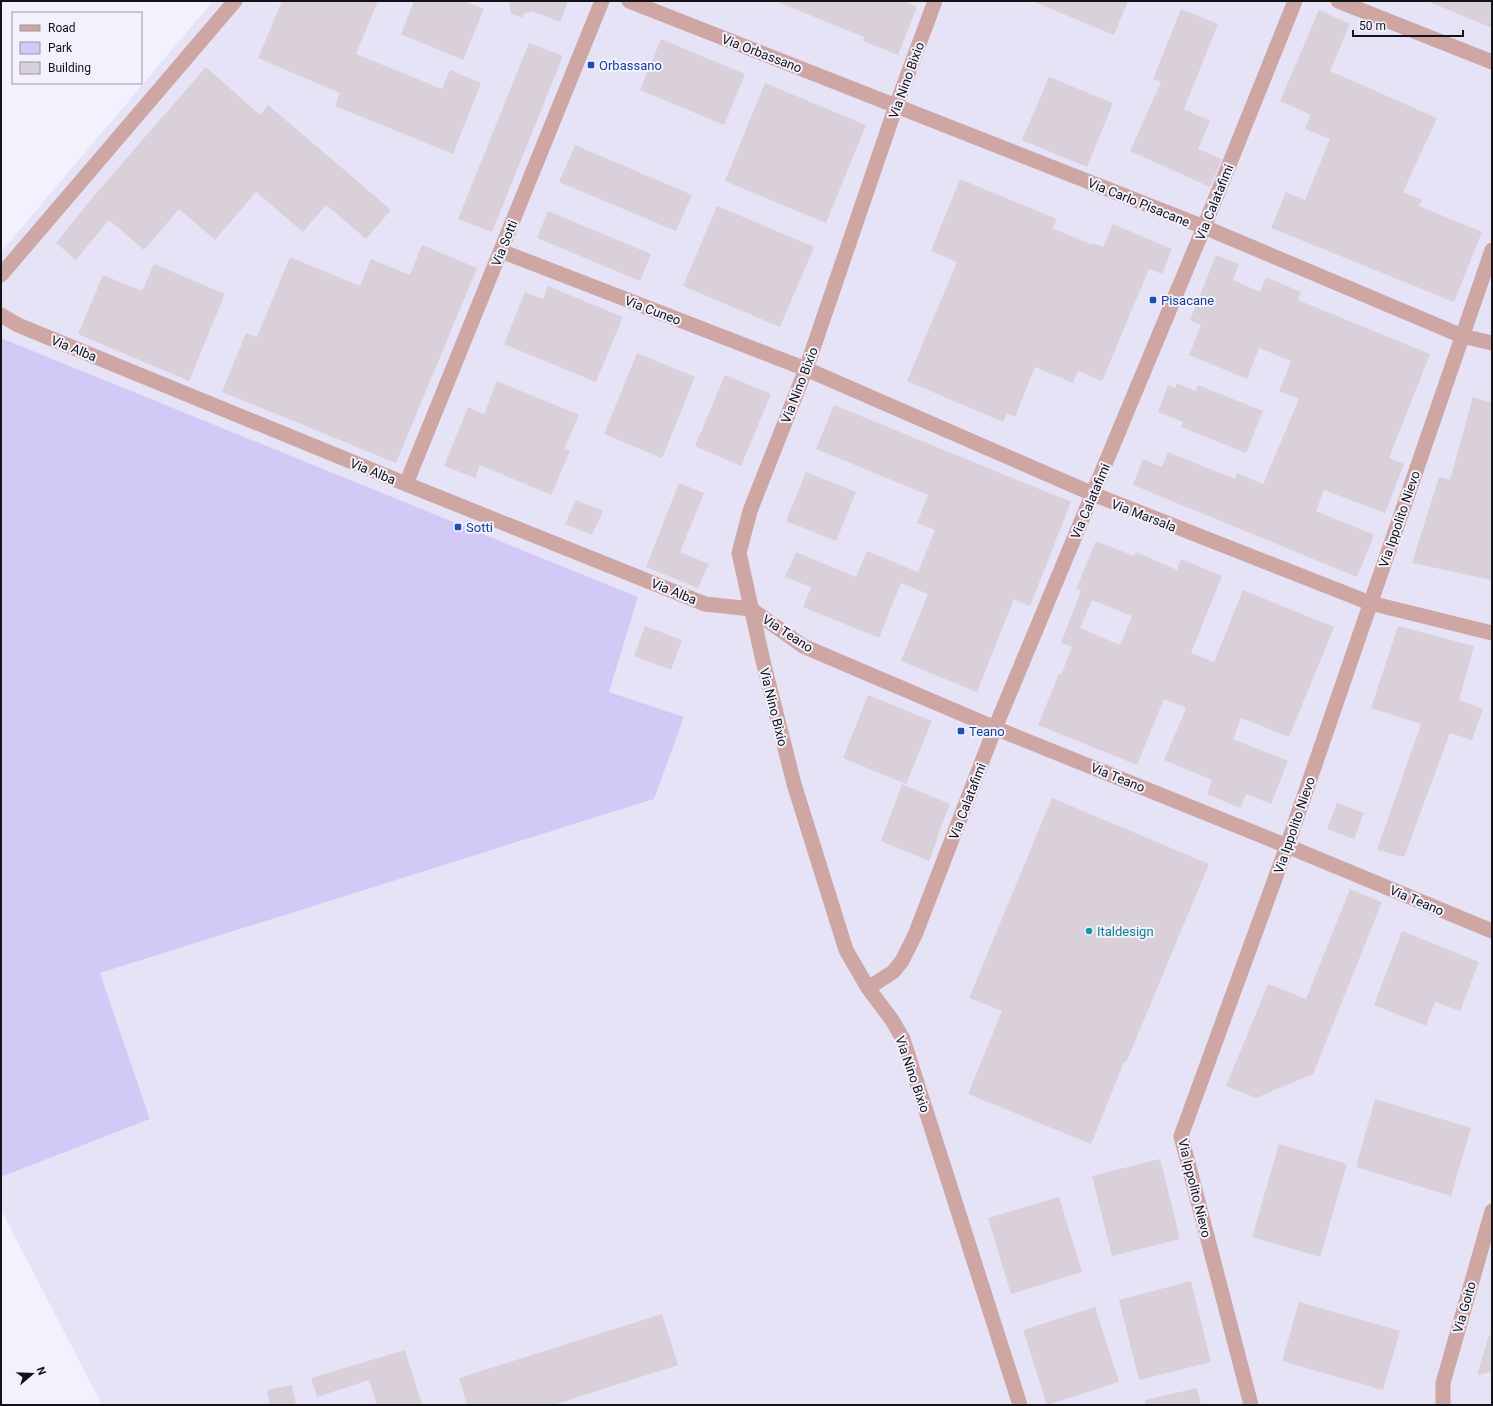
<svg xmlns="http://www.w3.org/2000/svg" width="1493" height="1406" font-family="Roboto,sans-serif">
<rect width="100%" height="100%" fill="#f3f1fd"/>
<path fill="#e6e3f6" d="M213,1h1279v1404h-1390l-101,-195v-33l149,-58 -50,-146 554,-174 30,-82 -75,-25 29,-95 -637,-259v-86z"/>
<path fill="#d2c9f7" d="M1,338l637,259 -29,95 75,25 -30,82 -554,174 50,146 -149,58z"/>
<path fill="#d9d0da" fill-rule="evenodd" d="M282,1h96l-22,53 86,35 8,-19 31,13 -28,71 -118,-48 5,-13 -82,-35z
M414,1h51l19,8 -21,51 -62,-26z
M509,1h59l-8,21 -28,-11 -9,3 -1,4 -11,-5z
M775,1h128l14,6 -19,48 -35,-14 1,-4z
M1032,1h96l-14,34z
M1427,1h65v27z
M1181,9l37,15 -34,85 26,12 -12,28 24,10 -12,28 -80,-36 31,-69 -8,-3z
M1319,10l31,14 -20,47 107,47 -34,74 19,8 -3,6 63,26 -28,70 -183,-74 15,-36 19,8 25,-61 -25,-10 6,-14 -31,-14z
M661,39l84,35 -21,51 -84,-35z
M529,43l34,13 -71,176 -34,-13z
M206,67l54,48 8,-10 123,105 -25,29 -40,-34 -23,27 -47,-40 -41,48 -36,-31 -35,41 -35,-30 -33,40 -20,-17 36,-45z
M1049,77l64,26 -26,64 -65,-27z
M765,83l101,42 -40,98 -101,-42z
M575,145l117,50 -16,36 -117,-49z
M960,179l97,40 -5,9 40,17 1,-2 10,4 10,-23 59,25 -10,25 -13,-5 -47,112 -24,-10 -5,12 -38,-16 -20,50 -8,-4 -4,9 -96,-41 50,-119 -26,-11z
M717,206l97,41 -34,80 -97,-41z
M548,211l103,43 -11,27 -103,-43z
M422,245l55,23 -81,195 -174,-71 24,-59 11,4 33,-80 70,29 11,-27 39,16z
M1216,255l23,9 -6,16 27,12 6,-15 35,15 -3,8 132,54 -41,104 15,6 -19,49 -61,-23 -8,21 58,24 -17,42 -224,-92 10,-26 19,8 6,-15 67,27 2,-6 26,11 36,-85 -20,-8 12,-30 -32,-13 -12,31 -58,-24 12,-30 -11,-5z
M154,264l71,30 -36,87 -111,-47 25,-59 39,16z
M548,286l75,31 -27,65 -92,-38 21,-52 18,7z
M637,353l58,24 -33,81 -58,-24z
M725,375l46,19 -30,72 -46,-20z
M497,381l82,34 -15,34 6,2 -19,44 -71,-30 -5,13 -31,-12 24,-59 16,7z
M1177,383l19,8 2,-6 65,26 -17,42 -65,-26 2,-5 -25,-10 10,-27 7,3z
M1473,397l19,6v177l-80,-17 27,-86 11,3z
M834,405l237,97 -41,104 -16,-7 -37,93 -76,-31 27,-67 -27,-11 -22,55 -76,-31 8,-20 -26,-10 11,-25 60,25 11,-26 51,21 17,-42 -18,-7 11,-28 -112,-46z
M806,472l50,20 -20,49 -50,-20z
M679,483l25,10 -24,59 29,12 -11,24 -52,-21z
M576,500l27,11 -11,24 -27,-11z
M1096,541l38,15 2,-4 41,18 4,-11 41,17 -31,77 23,9 29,-72 91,37 -45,110 -48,-19 -8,21 55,22 -17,43 -25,-10 -6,14 -33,-14 5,-14 -48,-20 22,-52 -22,-9 -27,66 -99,-40 21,-51 2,1 11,-28 -11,-4 20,-52 -5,-2zM1092,600l40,16 -12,29 -40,-17z
M645,626l37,14 -11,30 -37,-14z
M1398,626l76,20 -15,54 24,9 -11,31 -22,-7 -46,124 -27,-7 44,-126 -50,-16z
M868,695l64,26 -26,63 -63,-26z
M902,784l48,20 -13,33h1l-9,24 -48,-20z
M1052,798l157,66 -83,199 -2,-1 -33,82 -123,-50 34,-83 -33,-13z
M1337,803l27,10 -10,26 -27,-10z
M1350,889l32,13 -69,172 -57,24 -30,-12 42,-102 38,15z
M1402,931l77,31 -19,49 -25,-9 -9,24 -52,-21z
M1375,1099l96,29 -20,68 -95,-29z
M1279,1144l68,20 -27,93 -68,-20z
M1160,1159l20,80 -68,17 -20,-80z
M1059,1197l23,75 -71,22 -23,-76z
M1191,1281l20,81 -72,18 -20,-80z
M1299,1302l101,29 -17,59 -101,-29z
M1095,1307l24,75 -72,23 -24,-75z
M662,1314l16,51 -125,40h-86l-8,-27z
M1489,1335l3,1v36l-15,3z
M405,1350l17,55h-45l-8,-25 -52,17 -6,-19z
M292,1385l4,20h-26l-3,-15z
M1197,1388l4,17h-56v-5z"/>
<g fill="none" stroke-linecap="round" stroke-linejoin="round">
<path stroke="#cea6a3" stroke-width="15" d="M629,1l575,226 258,109 30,7
M935,1l-39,105 -90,263 -56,142 -11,42 24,108 31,123 52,166 22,38 24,32 11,19 117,366
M1338,1l154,61
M501,251l305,118 287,125 277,109 122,30
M1,275l234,-274
M1,315l17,10 388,159 299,120 46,5 52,37 192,82 292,118 205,85
M406,484l196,-483
M868,988l25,-16 9,-11 13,-26 80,-207 209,-501 91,-226
M1251,1405l-70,-269 106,-290 205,-596
M1443,1405v-22l49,-172"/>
</g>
<g fill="#1a4fb4" stroke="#f3f1fd" stroke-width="1.5">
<rect x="587" y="61" width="8" height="8" rx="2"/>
<rect x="1149" y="296" width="8" height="8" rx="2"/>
<rect x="454" y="523" width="8" height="8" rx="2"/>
<rect x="957" y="727" width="8" height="8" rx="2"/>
</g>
<circle fill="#0f9aa8" stroke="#f3f1fd" stroke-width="1.5" cx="1089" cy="931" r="4"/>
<g text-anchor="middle" stroke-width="4" stroke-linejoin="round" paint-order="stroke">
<g font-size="13" fill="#131216" stroke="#f3f1fd">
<text transform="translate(762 53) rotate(21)" y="5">Via Orbassano</text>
<text transform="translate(906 80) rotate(-70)" y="5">Via Nino Bixio</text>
<text transform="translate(1139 202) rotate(22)" y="5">Via Carlo Pisacane</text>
<text transform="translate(1214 202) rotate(-68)" y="5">Via Calatafimi</text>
<text transform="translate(504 243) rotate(-68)" y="5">Via Sotti</text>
<text transform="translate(653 310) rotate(21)" y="5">Via Cuneo</text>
<text transform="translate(74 348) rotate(22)" y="5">Via Alba</text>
<text transform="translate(799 385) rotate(-69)" y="5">Via Nino Bixio</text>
<text transform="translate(373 471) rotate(22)" y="5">Via Alba</text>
<text transform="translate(1090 501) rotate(-67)" y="5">Via Calatafimi</text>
<text transform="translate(1144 515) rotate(21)" y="5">Via Marsala</text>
<text transform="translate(1399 519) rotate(-71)" y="5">Via Ippolito Nievo</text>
<text transform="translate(674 591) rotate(22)" y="5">Via Alba</text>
<text transform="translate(788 633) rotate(33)" y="5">Via Teano</text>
<text transform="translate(774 707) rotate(76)" y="5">Via Nino Bixio</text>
<text transform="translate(1118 777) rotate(22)" y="5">Via Teano</text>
<text transform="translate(967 801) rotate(-69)" y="5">Via Calatafimi</text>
<text transform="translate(1294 825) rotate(-71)" y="5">Via Ippolito Nievo</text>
<text transform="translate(1417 900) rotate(23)" y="5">Via Teano</text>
<text transform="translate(913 1074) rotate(71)" y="5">Via Nino Bixio</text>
<text transform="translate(1195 1188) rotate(76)" y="5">Via Ippolito Nievo</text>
<text transform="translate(1464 1307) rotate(-74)" y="5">Via Goito</text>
</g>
<g font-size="13" fill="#164399" stroke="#f3f1fd" text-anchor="start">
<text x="599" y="70">Orbassano</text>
<text x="1161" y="305">Pisacane</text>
<text x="466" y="532">Sotti</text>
<text x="969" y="736">Teano</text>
</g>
<g font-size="13" fill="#0d838f" stroke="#f3f1fd" text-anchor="start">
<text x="1097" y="936">Italdesign</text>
</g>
</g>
<rect width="1493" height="1406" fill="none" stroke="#131216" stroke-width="4"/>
<rect x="12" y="12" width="130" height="72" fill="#f3f1fd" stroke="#9998a1"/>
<rect x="20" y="25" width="20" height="6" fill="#cea6a3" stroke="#9998a1"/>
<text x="48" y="32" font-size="12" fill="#131216">Road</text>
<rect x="20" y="42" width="20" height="12" fill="#d2c9f7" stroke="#9998a1"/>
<text x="48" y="52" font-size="12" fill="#131216">Park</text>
<rect x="20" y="62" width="20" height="12" fill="#d9d0da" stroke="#9998a1"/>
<text x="48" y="72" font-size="12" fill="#131216">Building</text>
<g transform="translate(32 1374) rotate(71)" stroke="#f3f1fd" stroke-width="3" paint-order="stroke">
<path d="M0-3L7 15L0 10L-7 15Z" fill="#131216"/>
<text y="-6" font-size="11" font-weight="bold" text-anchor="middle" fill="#131216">N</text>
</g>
<path d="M1353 30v6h110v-6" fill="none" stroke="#131216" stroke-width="2"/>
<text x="1359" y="30" font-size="12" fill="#131216" stroke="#f3f1fd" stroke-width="3" paint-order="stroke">50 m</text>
</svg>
